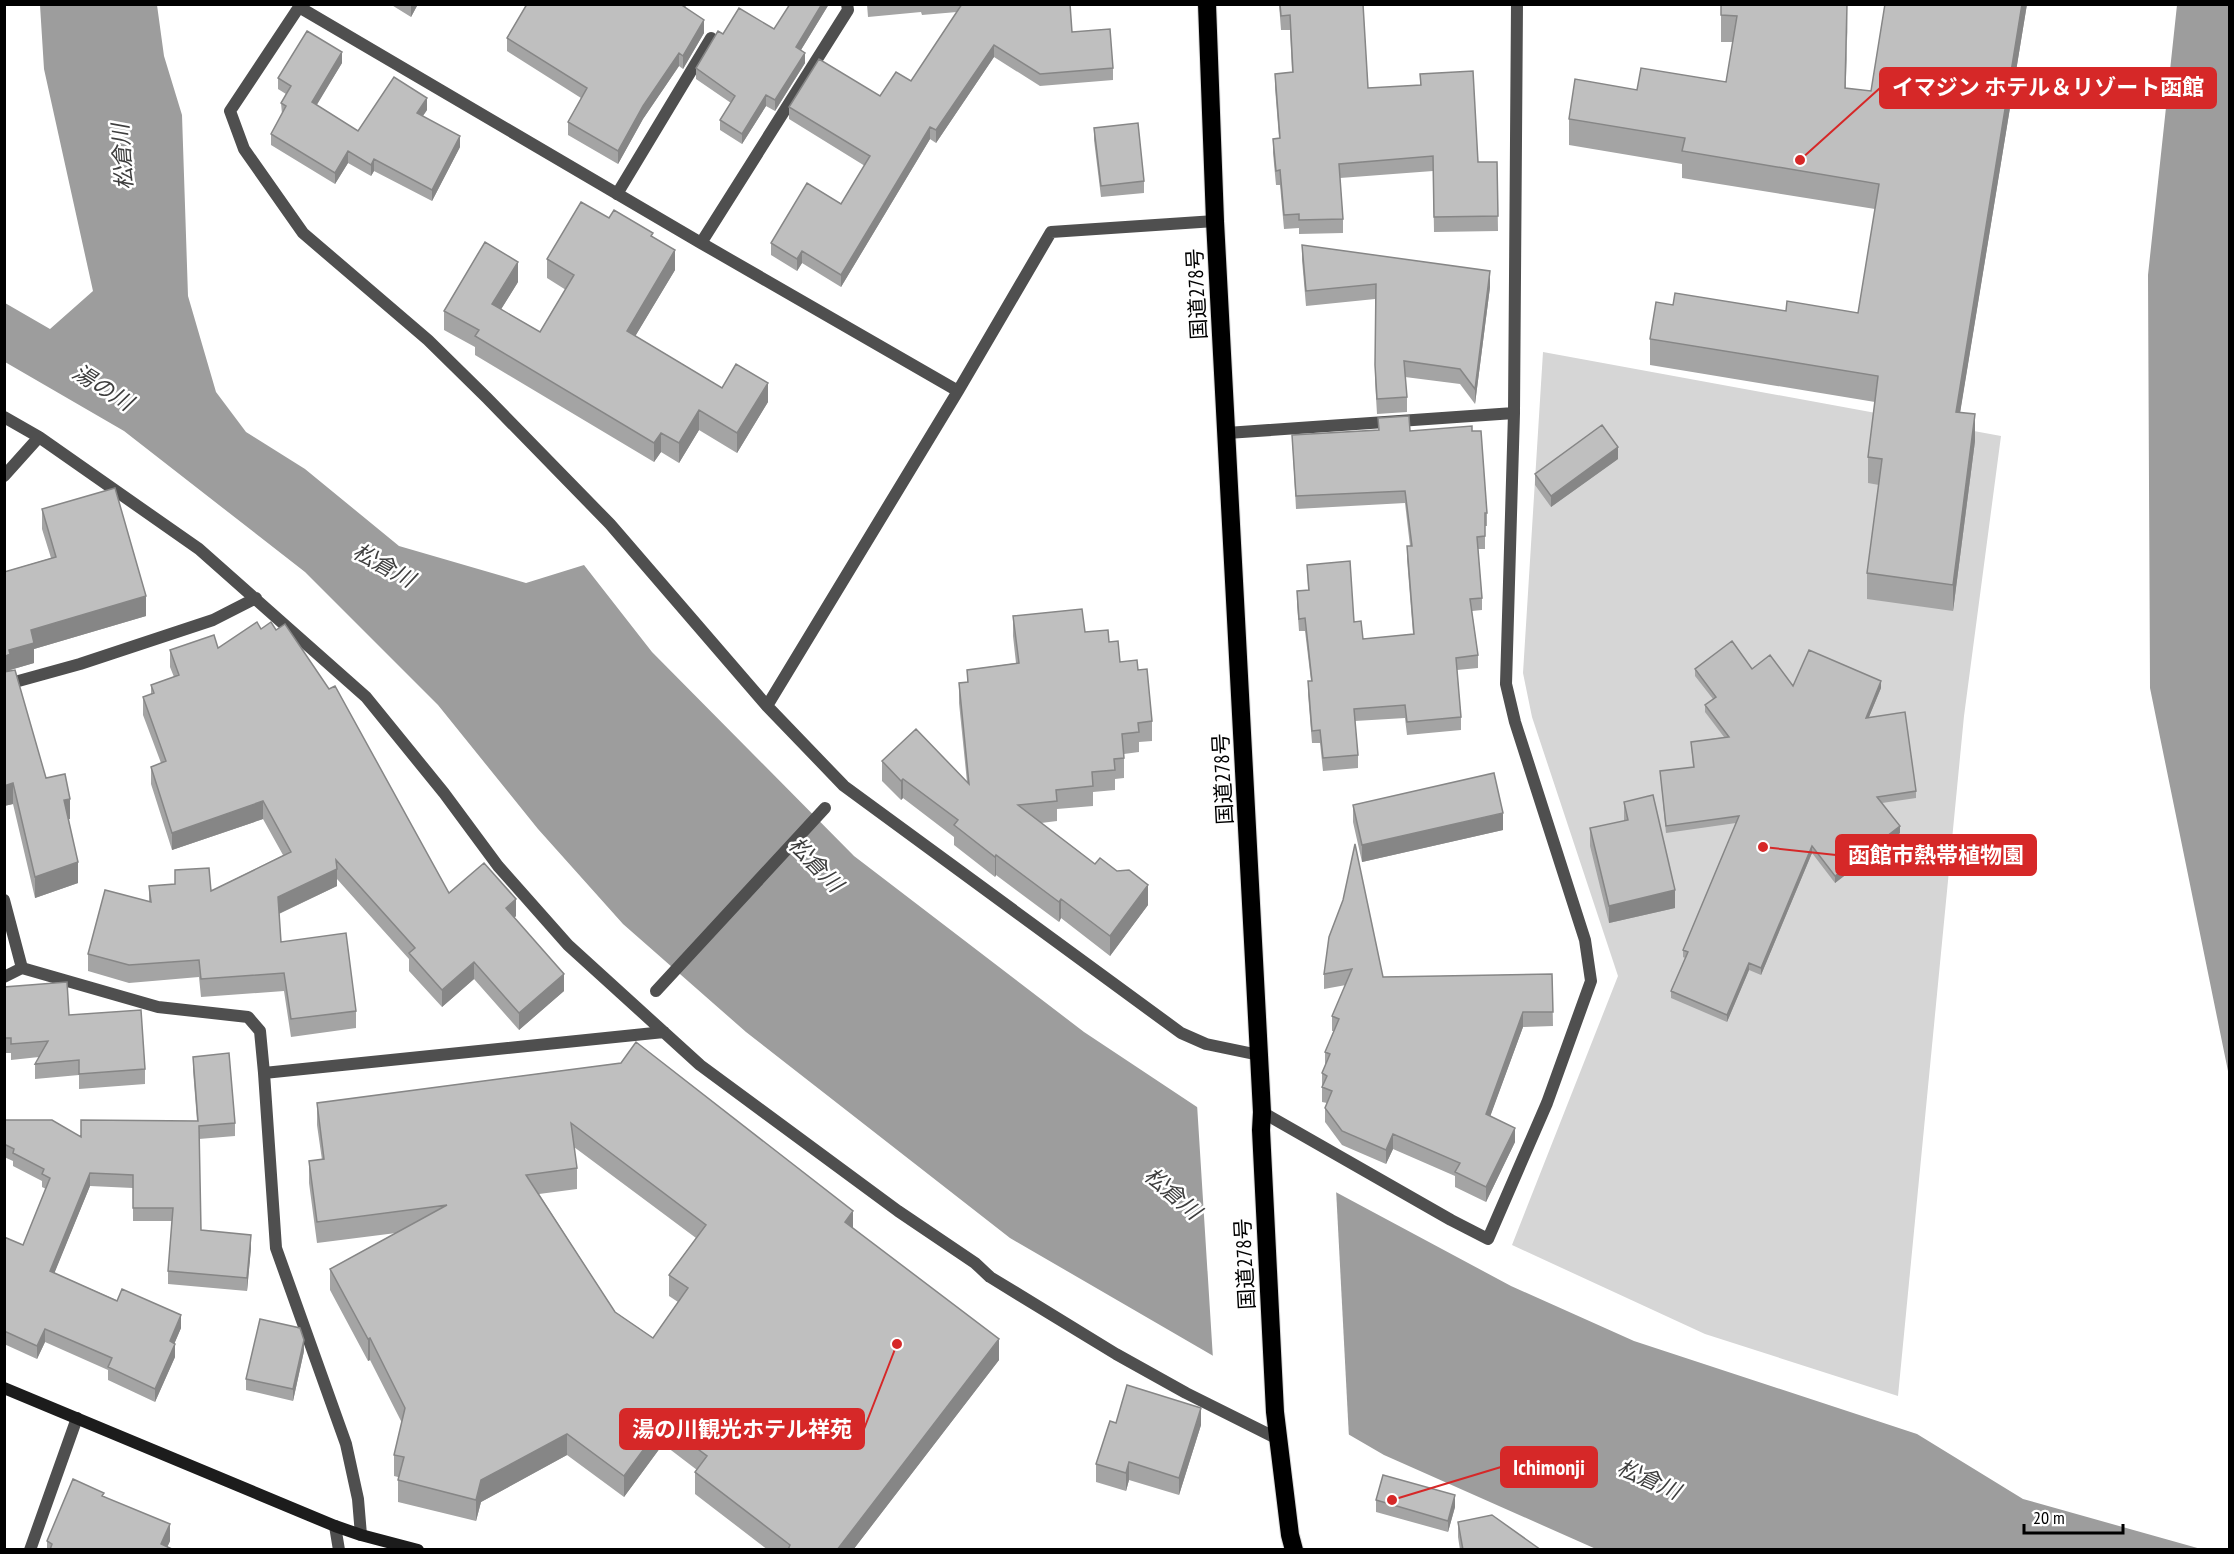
<svg xmlns="http://www.w3.org/2000/svg" width="2234" height="1554" font-family="'PT Sans Narrow','Noto Sans JP',sans-serif">
<rect width="100%" height="100%" fill="#fff"/>
<path fill="#d6d6d6" d="M1543,352l458,84 -37,280 -66,680 -193,-62 -193,-89 106,-269 -86,-259 -9,-44z"/>
<path fill="#9d9d9d" d="M40,5h117l7,51 18,59 6,181 28,96 30,40 59,37 94,77 127,37 58,-18 68,87 202,204 230,176 113,75 133,82 181,97 123,55 283,93 106,65 178,50h-605l-212,-94 -374,-217 -264,-206 -123,-108 -85,-95 -100,-124 -133,-133 -181,-141 -119,-69v-59l45,26 43,-38 -49,-222z
M2177,5h53l-1,1071 -79,-388 -2,-413z"/>
<path fill="#fff" d="M1197,1104l139,85 13,249 -136,-79z"/>
<g fill="none" stroke-linecap="round" stroke-linejoin="round">
<defs>
<path id="highway" d="M1207,4l8,217 47,891 -1,18 14,282 15,123 4,15"/>
</defs>
<use href="#highway" stroke="#dbdbdb" stroke-width="20"/>
<path stroke="#4f4f4f" stroke-width="12" d="M301,4l-71,107 14,38 59,84 125,107 59,58 123,126 157,182 77,80 337,247 25,11 53,11
M299,7l402,236 257,148
M617,194l94,-156
M701,243l147,-233 -1,-6
M4,417l35,20 160,112 167,148 78,96 54,73 70,79 132,120 198,146 77,52 15,14 126,77 70,39 92,46
M1227,433l287,-20
M4,476l35,-39
M4,685l76,-21 133,-44 43,-22
M767,706l191,-315 93,-159 164,-11
M4,900l18,68
M4,977l18,-9 136,39 90,10 12,14 4,42 400,-41
M656,991l169,-183
M264,1073l12,175 70,196 12,55 3,36
M1262,1112l189,108 37,19 59,-136 44,-122 -6,-41 -70,-218 -9,-38 8,-271 3,-409
M335,1526l4,24
M30,1550l47,-132"/>
<path stroke="#1c1c1c" stroke-width="12" d="M4,1388l331,138 26,9 57,15"/>
<use href="#highway" stroke="#000" stroke-width="18"/>
</g>
<path fill="#a4a4a4" fill-rule="evenodd" d="M390,4h28l-7,13z
M527,4h160l-2,4 19,25 -21,36 -4,-3 -36,53 -25,45 -50,-29v-13l13,-24 -74,-47v-13z
M829,4l-28,46 4,13 -30,48 -9,-5 -24,38 -22,-14v-10l11,-17 -35,-24v-11l78,-39z
M867,4h203l2,28 41,36v12l-73,6 -46,-29 -58,86 -6,-4 -89,148 -39,-24 -5,8 -26,-16v-12l70,-39 24,-38 -76,-47v-12l91,-11 31,-15 46,-69 -35,3 -1,-3 -53,5z
M1279,4h84l5,84 52,-3v-11l58,88h19l1,69 -64,1 -1,-61 -93,7 3,41v14l-44,1v-6l-15,1 -4,-44h-4l-3,-32v-14l6,-1 -4,-50v-14l17,-2 -2,-42h-9z
M1721,4l125,84 25,3 14,-87h142l-67,408 15,29 -22,170 -86,-12v-26l12,-88 -11,-2v-26l7,-55 -225,-37v-26l23,-34 113,6 72,2 17,-104 -193,-31v-14l-113,-19v-26l68,-29 89,-8 7,-40h-12z
M342,63l-26,42 42,26 69,-21 -4,6 37,31 -28,54 -58,-30 -3,5 -23,-13 -13,21 -64,-39v-11l11,-20 -1,-11 5,-9 -8,-5v-11z
M1094,128l50,53v12l-43,4 -7,-57z
M609,218l44,19 22,33 -40,66 87,52 46,14 -31,51 -38,-23 -20,33 -18,-11 -7,10 -179,-107v-8l-31,-17v-19l74,-29 -17,27 39,23 26,-42 -19,-12v-19z
M1302,245l188,42 -15,117 -15,-20 -55,-7 2,20v15l-30,2 -2,-34v-81l-69,7 -4,-46z
M1378,418l32,13h62l15,82v13h-2v23h-7l4,49v12l-10,1 6,44v13l-21,2 4,47v13l-54,5 -2,-17 -50,3 3,34v13l-35,3 -3,-28h-8l-4,-49v-13h3l-6,-50h-6l-2,-27v-13l11,-1 -1,-25 47,57 9,17 50,-5 -6,-75v-13h3l-5,-43 -109,6 -4,-74 86,-5z
M1618,459l-67,48 -16,-22v-11z
M42,509l104,107 -112,33v14l-24,7 36,108 24,41h-2l10,64 -43,15 -22,-94 -9,2v-234l47,-14 -9,-29z
M1013,616l72,16 24,10 11,20 18,8 14,51v20l-13,1v10l-15,2v24l-9,1v11l-22,2v14l-36,3v12l-16,2 107,82 -38,51 -49,-38 -2,4 -63,-47 -1,2 -41,-32v-8l-51,-39 -2,2 -19,-19v-20l85,21 -8,-79v-20l8,-1v-12l49,-7 -3,-27z
M218,648l231,245 67,23 -2,2 50,73 -45,39 -45,-51 -32,28 -33,-36v-12l-72,-80v7l-58,28 2,28 75,69v17l-65,9 -7,-46 -83,6 -2,-20 -70,6 -41,-12v-17l61,-53v-15l26,-2v-14l36,21 72,-36 -20,-36 -91,31 -21,-66v-17l10,-4 -18,-48v-18l8,-3v-9l23,-8 -4,-10v-17z
M1695,669h57l41,17 88,2 -12,29 47,74v7l-34,5 18,30 -65,50 -23,-30 -51,122 -12,-5 -22,52 -56,-24v-7l14,-33 -2,-1v-7l53,-127 -70,10 -6,-62 33,-4 -2,-25 33,-5 -19,-25v-7l8,-6 -18,-23z
M1624,802l51,106 -66,15 -19,-77v-18l34,-7z
M1353,805l150,25 -141,32 -9,-40z
M1329,937l54,40 169,-3 1,52 -30,1 -33,89 25,26 -29,60 -31,-15v-11l-62,-27 -7,15 -44,-19 -17,-23v-14l2,-5 -5,-1v-29l3,-6v-15l9,-21h-2v-15l14,-31 -22,4v-15z
M4,987l65,28 76,54v15l-66,5v-14l-44,4v-15l4,-7 -28,3v-7h-7z
M193,1057l42,66v13l-36,3 2,91 50,18 -4,43 -79,-7v-13l4,-50h-39v-33l-43,-2 -36,87 127,55 -7,16 1,13 -20,45 -47,-22v-10l-63,-28 -8,17 -33,-15v-107l19,8 23,-56 -4,-2v-6l-29,-15v-5l-9,-4v-37l77,17 116,-16 -4,-51z
M621,1063l232,165 146,132 -146,190h-85l-73,-56v-22l2,-2 -34,-26 -39,53 -57,-42 -86,47 -5,19 -78,-19v-25l-4,-1v-21l8,-32 -32,-63 -2,1 -38,-71v-21l66,-36 -79,10 -8,-60v-22l13,-1 -5,-35v-22zM574,1147l122,91 -27,37v21l9,6 -25,36 -38,-26 -76,-118 38,-5v-21z
M304,1351l-11,50 -47,-11v-11z
M1116,1423l85,2 -22,70 -50,-15 -3,11 -30,-9v-18z
M104,1496l66,45 -3,6 7,3h-127v-9z
M1376,1500l79,7 -7,25 -72,-20z
M1458,1522l83,28h-81l-2,-13z"/>
<path fill="#868686" d="M411,4h7l-7,13z
M822,4h7l-33,54v-11z
M1848,4l-3,111v-27z
M2022,4h5l-71,434v-26z
M704,20v13l-21,36v-13z
M994,45v12l-58,86v-13z
M342,52v11l-30,50v-11z
M679,53v13l-36,53 -25,45v-13l25,-45z
M805,53v10l-30,48v-11z
M766,95v11l-24,38v-10z
M427,98v12l-10,14v-11z
M930,127v12l-89,148v-12z
M460,136v11l-28,54v-11z
M348,151v12l-13,21v-11z
M374,159v12l-3,5v-11z
M675,250v20l-48,80v-19z
M802,251v12l-5,8v-12z
M518,262v20l-26,42v-20z
M1490,271v16l-15,117v-15z
M768,383v19l-31,51v-20z
M699,410v20l-20,33v-20z
M1975,414v27l-22,170v-26z
M661,433v19l-7,10v-19z
M1618,447v12l-67,48v-11z
M146,596v20l-112,33v14l-24,7v5l-6,2v-20l5,-7 22,-20z
M1881,681v7l-15,36v-6z
M903,779v19l-2,2v-19z
M13,783v21l-9,2v-20z
M70,799v20l-6,1v-20z
M263,801v18l-91,31v-17z
M1503,813v17l-141,32v-17z
M1900,826v7l-65,50v-7z
M1812,846v7l-51,122v-7z
M996,855v20l-1,2v-20z
M78,862v21l-43,15v-21z
M337,869v17l-59,28v-17z
M1148,885v20l-38,51v-20z
M1675,890v18l-66,15v-17z
M516,899v17l-10,10v-18z
M1061,899v19l-2,4v-20z
M474,962v17l-32,28v-17z
M1749,963v7l-22,52v-7z
M564,974v17l-45,39v-17z
M1523,1012v15l-37,101v-14z
M1515,1128v14l-29,60v-15z
M1393,1134v15l-7,15v-14z
M90,1173v13l-40,98v-13z
M853,1211v21l-8,-10z
M251,1235v13l-4,43v-13z
M181,1315v13l-11,26v-13z
M45,1329v13l-8,17v-13z
M370,1338v22l-2,1v-22z
M999,1339v21l-146,190h-16z
M304,1340v11l-11,50v-12z
M175,1344v13l-20,45v-13z
M1201,1408v17l-22,70v-17z
M663,1423v21l-39,53v-21z
M567,1434v21l-86,47 -5,19v-21l5,-20z
M1129,1462v18l-3,11v-18z
M1455,1495v12l-7,25v-11z
M170,1524v17l-4,9 -5,-6z"/>
<path fill="#bfbfbf" stroke="#868686" stroke-width="1.5" fill-rule="evenodd" d="M527,4h153l24,16 -21,36 -4,-3 -36,53 -25,45 -50,-29 19,-34 -80,-50z
M790,4h32l-26,43 9,6 -30,47 -9,-5 -24,39 -22,-14 15,-24 -39,-28 22,-37 5,3 16,-26 35,21z
M962,4h108l2,28 38,-3 3,39 -73,6 -46,-29 -58,85 -6,-3 -89,148 -39,-24 -5,8 -26,-16 36,-60 34,21 29,-48 -81,-49 30,-48 61,37 16,-24 15,9z
M1280,4h83l5,84 53,-3 -1,-11 53,-3 5,91h19l1,54 -64,1 -1,-61 -94,8 4,55 -44,1v-6l-15,1 -4,-45 -4,1 -3,-32 7,-1 -5,-64 18,-2 -3,-57 -9,1z
M1721,4h126l-2,84 26,3 14,-87h137l-66,408 19,2 -22,171 -86,-12 15,-114 -14,-2 10,-81 -228,-37 6,-37 17,3 2,-12 111,18 1,-10 71,12 21,-129 -197,-33 3,-13 -116,-19 6,-40 62,11 4,-22 85,14 11,-66 -16,-1z
M307,31l35,21 -30,50 46,29 36,-54 33,21 -10,15 43,23 -28,54 -58,-31 -3,6 -23,-14 -13,22 -64,-39 15,-28 -5,-3 10,-17 -13,-8z
M1138,123l6,58 -43,5 -7,-58z
M581,202l28,16 5,-8 39,23 -2,3 24,14 -48,81 95,57 14,-24 32,19 -31,50 -38,-23 -20,33 -18,-10 -7,10 -179,-107 4,-6 -35,-19 41,-69 33,20 -26,42 48,28 34,-57 -27,-16z
M1302,245l188,26 -15,118 -15,-20 -56,-8 3,36 -30,2 -2,-34 1,-81 -70,7z
M1409,416l1,15 62,-5v5h9l6,82h-2v23l-8,1 5,61 -12,1 8,56 -22,3 5,59 -54,5 -2,-17 -51,4 4,46 -35,3 -3,-28 -8,1 -4,-50h4l-7,-63 -6,1 -2,-28 12,-1 -2,-25 43,-4 4,61 7,-1 2,18 51,-5 -7,-88h5l-7,-55 -109,5 -4,-61 87,-5 -1,-12z
M1602,425l16,22 -67,49 -16,-22z
M115,488l31,108 -115,34 3,13 -25,7 1,4 -6,3v-85l52,-15 -14,-48z
M1082,609l3,23 23,-2 1,12 9,-1 2,21 17,-2 1,10 9,-1 5,52 -14,2 1,9 -17,2 2,24 -10,1 1,11 -23,2 1,14 -37,4 1,11 -39,4 77,59 5,-6 17,13 12,-1 19,15 -38,51 -49,-37 -2,3 -63,-47 -1,2 -41,-32 4,-5 -55,-41 -2,2 -19,-20 34,-32 53,55 -10,-101 9,-1 -1,-12 52,-7 -6,-47z
M257,622l4,7 10,-7 5,8 9,-6 44,65 6,-3 114,207 35,-30 32,36 -10,9 58,66 -45,39 -45,-51 -32,28 -33,-37 6,-5 -79,-88 1,9 -59,28 3,45 65,-9 10,78 -65,8 -7,-46 -83,6 -2,-19 -70,5 -41,-11 17,-64 46,12 -2,-16 26,-2v-14l34,-2 2,23 80,-39 -28,-51 -91,32 -21,-66 15,-6 -23,-64 11,-4 -3,-8 28,-10 -9,-25 44,-15 4,13z
M1732,641l20,28 18,-14 23,31 16,-36 72,31 -15,37 39,-6 11,79 -39,6 23,29 -65,50 -23,-30 -51,122 -12,-5 -22,52 -56,-24 17,-39 -5,-2 56,-134 -73,10 -6,-55 34,-4 -3,-25 38,-5 -24,-32 11,-8 -21,-28z
M15,670l31,108 19,-4 5,25 -6,1 14,62 -43,15 -22,-94 -9,3v-114z
M1494,773l9,40 -141,32 -9,-40z
M1653,795l22,95 -66,16 -19,-78 38,-8 -4,-18z
M1355,844l28,133 169,-3 1,38h-30l-37,102 29,14 -29,59 -31,-15 5,-9 -67,-29 -7,16 -44,-19 -17,-23 7,-17 -10,-4 5,-11 -5,-3 8,-19 -5,-2 14,-33 -7,-3 20,-47 -28,5 5,-37 14,-37z
M67,982l2,33 72,-5 4,59 -66,5v-14l-44,4 13,-23 -37,3v-6h-7v-51z
M636,1042l217,169 -8,11 154,117 -162,211h-49l2,-5 -95,-73 12,-16 -44,-33 -39,53 -57,-42 -86,46 -5,20 -78,-20 6,-23 -10,-2 11,-47 -35,-70 -2,1 -38,-70 117,-64 -130,17 -8,-61 15,-2 -7,-56 304,-40zM571,1123l135,102 -37,50 19,13 -35,50 -38,-26 -89,-137 51,-7z
M229,1053l6,70 -36,3 2,104 50,5 -4,43 -79,-7 5,-63h-40v-33l-43,-2 -40,98 67,30 5,-12 59,26 -11,26 5,3 -20,45 -47,-22 4,-9 -67,-29 -8,17 -33,-15v-94l19,8 27,-67 -8,-4 2,-5 -31,-16 1,-4 -10,-5v-24h48l29,17v-17l117,1 -5,-64z
M260,1319l40,9 4,12 -11,49 -47,-10z
M1127,1385l74,23 -22,70 -50,-16 -3,11 -30,-9 14,-43 6,2z
M1383,1475l72,20 -7,26 -72,-21z
M73,1479l31,14 -2,3 68,28 -9,20 13,6h-124l2,-6 -5,-3z
M1492,1515l49,35h-78l-5,-28z"/>
<g text-anchor="middle" stroke-width="5" stroke-linejoin="round" paint-order="stroke">
<g font-size="21" fill="#000" stroke="#fff">
<text transform="translate(1197 294) rotate(-93)" y="7">国道278号</text>
<text transform="translate(1223 779) rotate(-93)" y="7">国道278号</text>
<text transform="translate(1245 1264) rotate(-93)" y="7">国道278号</text>
</g>
<g font-size="22" font-style="italic" fill="#3e3e3e" stroke="#fff">
<text transform="translate(122 157) rotate(-94)" y="8">松倉川</text>
<text transform="translate(103 387) rotate(32)" y="8">湯の川</text>
<text transform="translate(384 565) rotate(29)" y="8">松倉川</text>
<text transform="translate(816 864) rotate(46)" y="8">松倉川</text>
<text transform="translate(1173 1193) rotate(41)" y="8">松倉川</text>
<text transform="translate(1649 1479) rotate(24)" y="8">松倉川</text>
</g>
</g>
<path fill="none" stroke="#d62828" stroke-width="2" d="M1800 160L1880 88M1763 847L1836 855M897 1344L864 1429M1392 1500L1501 1467"/>
<g fill="#d62828" stroke="#fff" stroke-width="2">
<circle cx="1800" cy="160" r="6"/>
<circle cx="1763" cy="847" r="6"/>
<circle cx="897" cy="1344" r="6"/>
<circle cx="1392" cy="1500" r="6"/>
</g>
<g fill="#d62828" stroke="#d62828" stroke-width="2">
<rect x="1880" y="68" width="336" height="40" rx="6"/>
<rect x="1836" y="835" width="200" height="40" rx="6"/>
<rect x="620" y="1409" width="244" height="40" rx="6"/>
<rect x="1501" y="1447" width="96" height="40" rx="6"/>
</g>
<g font-size="22" text-anchor="middle" font-weight="bold" fill="#fff">
<text x="2048" y="95">イマジン ホテル＆リゾート函館</text>
<text x="1936" y="863">函館市熱帯植物園</text>
<text x="742" y="1437">湯の川観光ホテル祥苑</text>
<text x="1549" y="1475">Ichimonji</text>
</g>
<rect width="2234" height="1554" fill="none" stroke="#000000" stroke-width="12"/>
<path d="M2024 1524v9h99v-9" fill="none" stroke="#000000" stroke-width="3"/>
<text x="2033" y="1524" font-size="18" fill="#000000" stroke="#ffffff" stroke-width="4.5" paint-order="stroke">20 m</text>
</svg>
